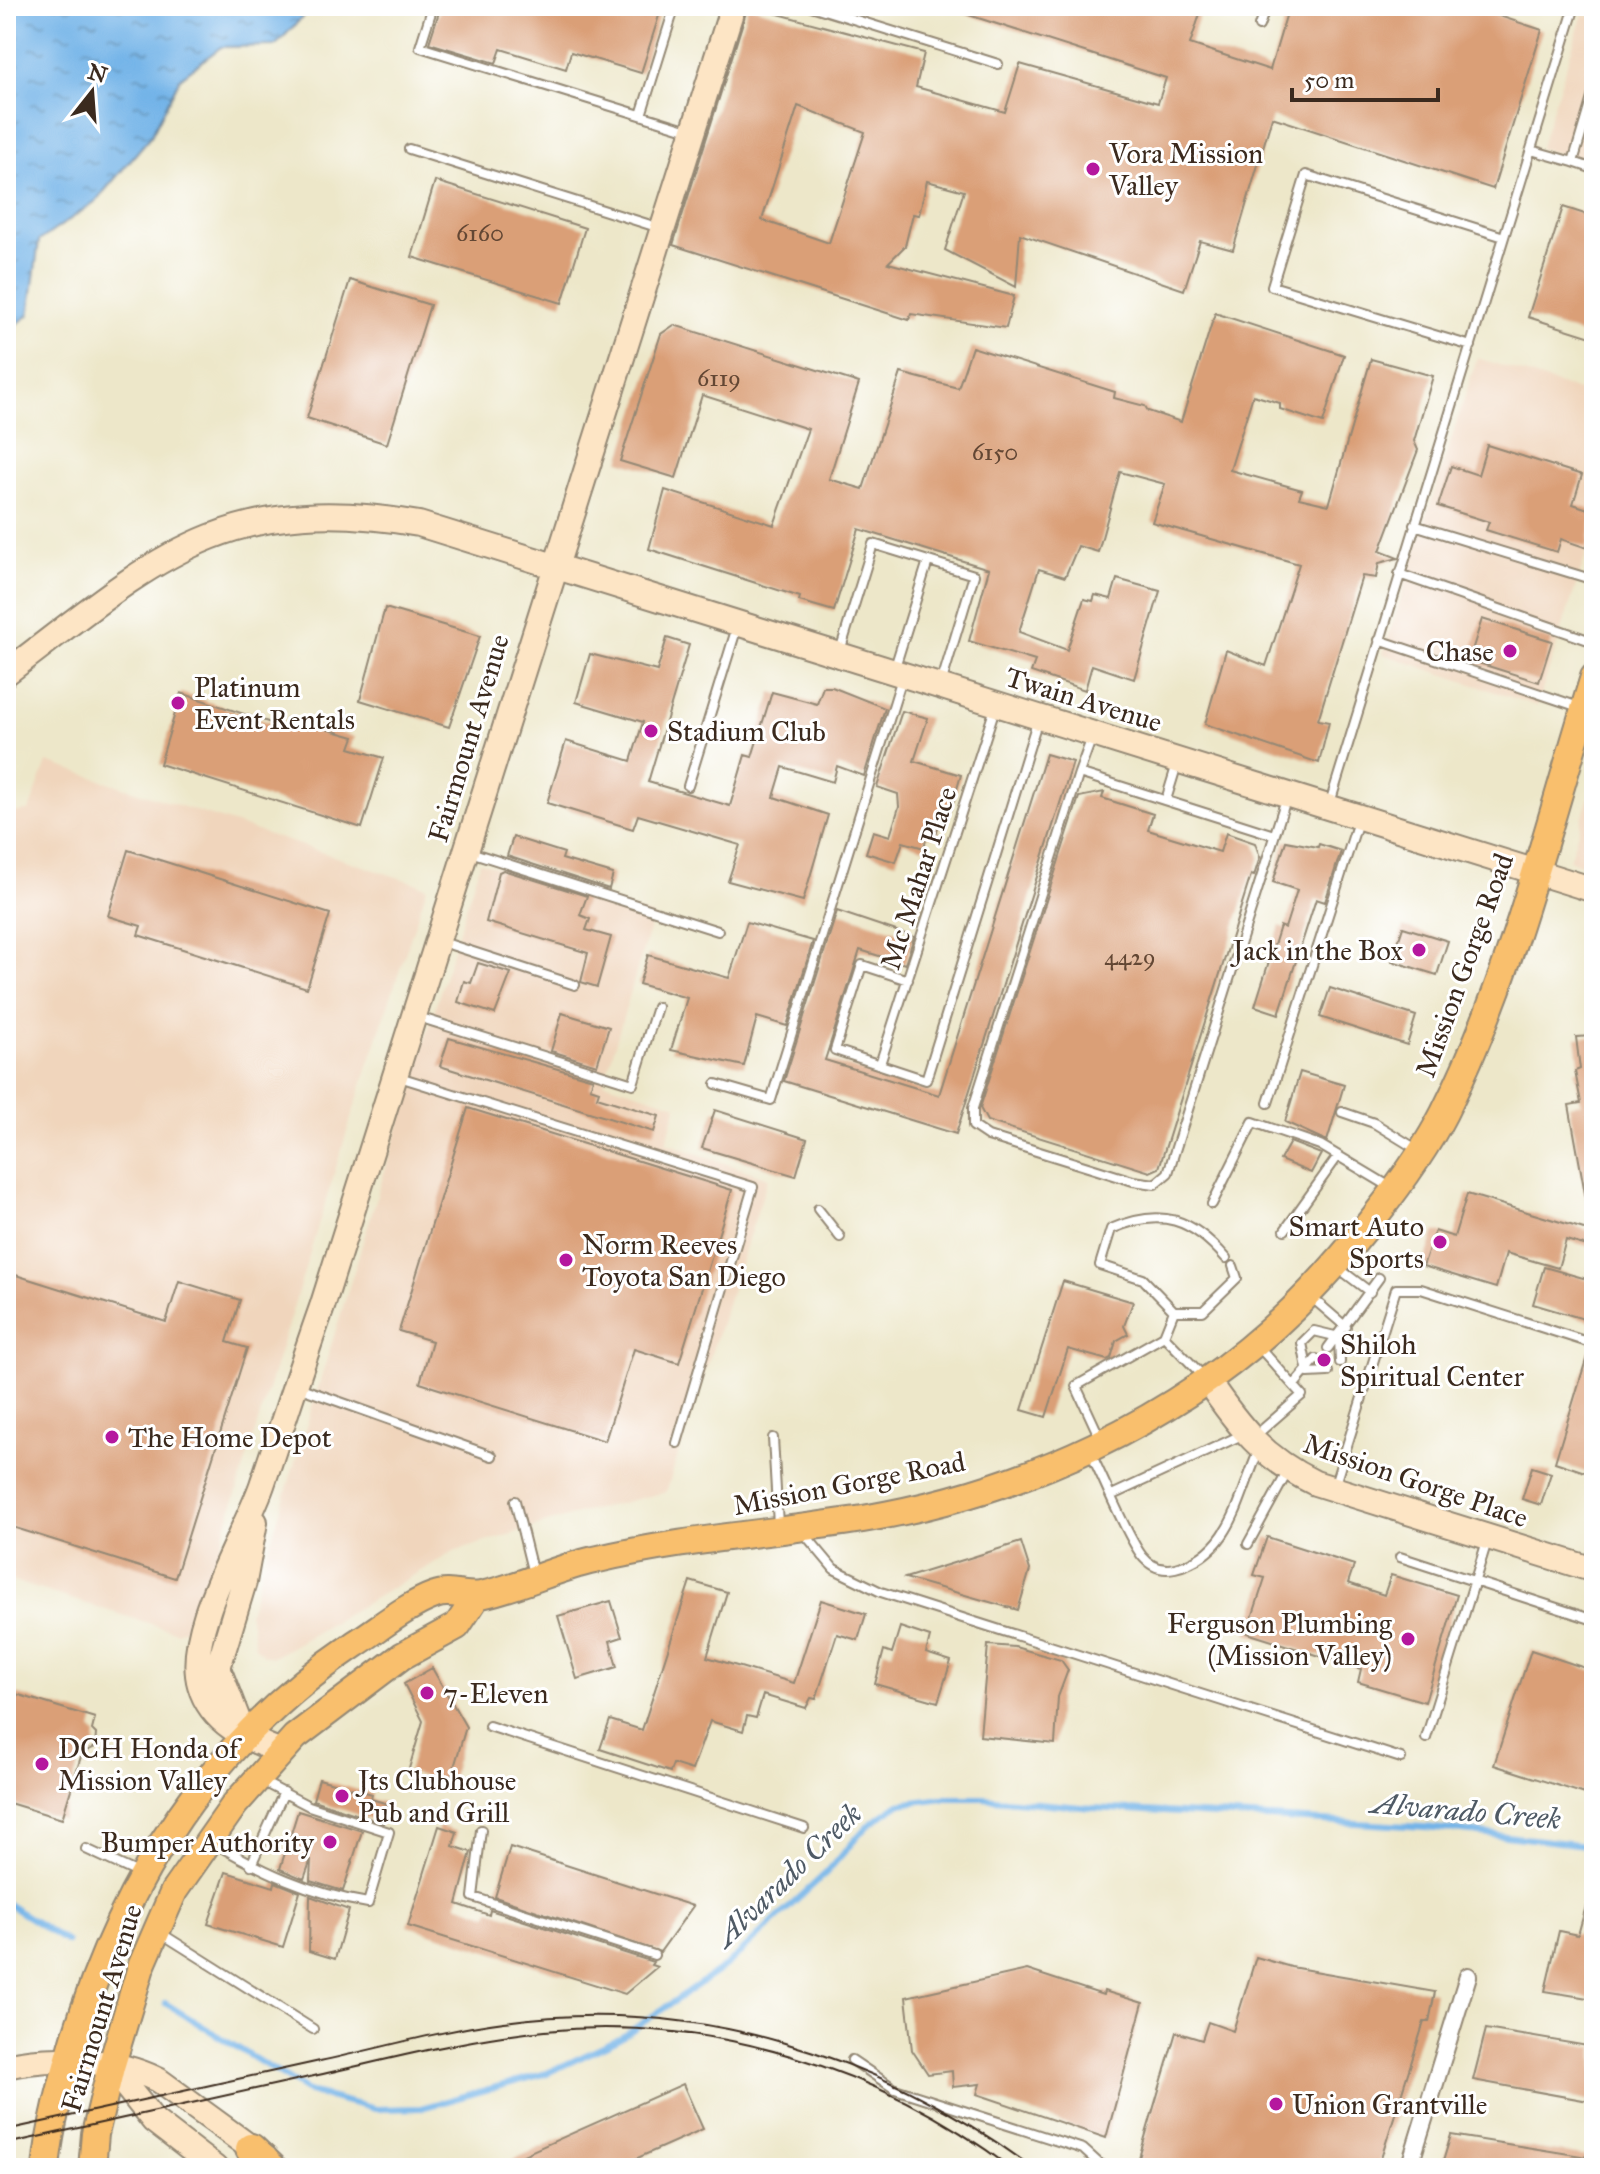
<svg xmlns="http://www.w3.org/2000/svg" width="1600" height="2174" font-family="'IM FELL Great Primer',serif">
<defs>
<pattern id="water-ripples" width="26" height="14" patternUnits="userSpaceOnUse" patternTransform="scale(2)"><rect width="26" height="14" fill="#73b4e8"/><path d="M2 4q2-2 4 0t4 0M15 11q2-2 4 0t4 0" fill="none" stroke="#6093bb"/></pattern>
</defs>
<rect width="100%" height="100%" fill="#fff"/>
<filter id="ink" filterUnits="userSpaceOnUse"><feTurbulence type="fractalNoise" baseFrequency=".0125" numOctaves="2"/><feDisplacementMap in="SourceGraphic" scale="16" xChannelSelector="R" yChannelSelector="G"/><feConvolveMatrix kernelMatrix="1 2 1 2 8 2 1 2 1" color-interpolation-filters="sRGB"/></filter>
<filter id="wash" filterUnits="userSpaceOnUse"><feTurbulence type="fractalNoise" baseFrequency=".006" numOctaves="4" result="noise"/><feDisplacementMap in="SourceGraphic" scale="32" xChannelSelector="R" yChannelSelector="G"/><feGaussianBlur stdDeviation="1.8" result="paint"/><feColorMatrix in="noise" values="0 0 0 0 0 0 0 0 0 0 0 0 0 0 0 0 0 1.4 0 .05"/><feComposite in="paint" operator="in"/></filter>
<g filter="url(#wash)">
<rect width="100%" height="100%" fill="#ede7c9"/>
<path fill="#f0d5bc" d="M1583,14l11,3v148l-54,-17z
M1477,358l117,38v134l-57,176 -154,-52z
M47,762l380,125 -75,228 -149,487 -15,25 -11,5 -171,-53v-756l3,-10 20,-2z
M1594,781v87l-25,-8z
M480,862l173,54 -49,166 73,23 -11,38 102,35 -102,314 -86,21 -127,39 -167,98 -13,7 -10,-2 -8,-9 -6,-34z"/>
<path fill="url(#water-ripples)" stroke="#576f83" stroke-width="2" d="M6,6h307l-38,40 -54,1 -41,31 -29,58 -55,65 -57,40 -10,74 -23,17z"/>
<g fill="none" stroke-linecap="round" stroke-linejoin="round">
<path stroke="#73b4e8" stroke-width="6" d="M6,1903l61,39
M165,2003l144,89 66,17 46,-1 126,-35 69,-32 111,-76 99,-92 40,-46 33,-23 44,-6h40l110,10 333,19 168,19"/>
</g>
<g id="blocks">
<path fill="#da9f77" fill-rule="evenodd" d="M441,6h221l-21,67 -70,-21 -5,17 -65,-20 -5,14 -67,-20z
M748,6l176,47 -8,34 89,25 15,-48 138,39 8,-25 -216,-69v-3h236l-1,3 15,5 -10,30 80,26 19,-64h180l73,24 -49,159 -221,-72 -39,133 -33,-9 -16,49 -164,-56 -4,53 -71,-37 19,-59 -37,-10 -8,34 -6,-1 -8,32 -17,17 126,33 -8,32 -95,-14 -2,6 -236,-75zM798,106l67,26 -36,111 -67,-23z
M435,181l150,47 -23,75 -150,-46z
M1563,207l31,10v121l-66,-21z
M350,280l80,25 -43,139 -80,-26z
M1215,313l129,42 -21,68 -43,-14v-6l-27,-8 -23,75 72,20 -3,8 30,7 42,-146 62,17 -19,65 4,9 -38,101 18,7 -19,5 -3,15 -14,-2 -44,144 11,2 -10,41 -114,-39 21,-74 40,16 33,-102 -147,-42 13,-38 -45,-12 -22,80 -20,-6 -13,31 -26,-8 -20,63 48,18 17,-51 9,2 2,-6 16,4 6,-20 43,12 -26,88 -42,-14 -7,25 -54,-18 4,-11 -66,-20 20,-72 -130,-40 -25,82 -35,-10 1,-4 -151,-48 16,-59 109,35 34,-96 -106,-34 -26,83 -56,-17 41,-127 13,-9 185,58 -30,96 34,10 38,-116 57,15 14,-41 143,45 -1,6 31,8 3,5 33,11z
M1487,445l95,30 -9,29 21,7 -7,37 -26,-9 -4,13 -71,-22 3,-8 -51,-16 13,-40 27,9z
M385,608l95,28 -31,91 -89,-27z
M1482,619l70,22 -13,41 -70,-22z
M667,638l22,7 -41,137 82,24 15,-51 7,2 20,-65 45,12 6,-17h9l53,21 -21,68 -27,-10 -4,16 -50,-15 -9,30 54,18 -25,86 -75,-20 12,-36 -102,-30 -5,14 -86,-26 19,-62 65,20 12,-39 -67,-20 14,-48 67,17z
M181,693l102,34 4,-9 67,19 -4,11 34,10 -22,70 -202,-64z
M902,711l26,7 -14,43 47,14 -10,35 -7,-2 -9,29 -8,-2 -3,13 -21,-6 -7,20 -30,-9 7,-22 17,5 9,-29 -1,-13 -21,-7z
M1046,754l27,8 -117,372 -172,-53 53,-170 77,26 -9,27 -45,-14 -35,110 114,35z
M1104,792l-2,6 51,16 -5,16 72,22 6,-19 29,10 5,14 -6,19 -3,-1 -92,293 -9,4 -163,-51 -7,-13 99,-311z
M513,837l51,16 -2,6 51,15 -4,15 -102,-33z
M1286,841l32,6 1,-3 22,7 -16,51 -9,-3 -37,115 -24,-8 25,-80 5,2 12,-38 -24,-8z
M128,850l202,64 -23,74 -169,-53 3,-9 -33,-10z
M503,870l84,26 -7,19 10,4 -4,11 25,7 -14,50 -16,-5 7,-29 -102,-31 13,-50z
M747,922l66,19 -26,85 -30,-9 -13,49 -73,-16 16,-52 -48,-14 9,-29 81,23z
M1403,927l45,14 -11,34 -45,-14z
M478,963l33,10 -16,41 -37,-12 6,-21 7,2z
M1330,988l86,28 -9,29 -87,-28z
M562,1013l47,14 -12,38 -46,-14z
M1594,1036v162l-8,1 -17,-94 12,-2 -6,-32 5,-2 -4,-32z
M449,1038l144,41 -3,9 9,3 -2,6 62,19 -5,16 -214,-66z
M1300,1072l44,13 -17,56 -42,-19z
M468,1108l264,82 -53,173 -45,-14 -29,92 -185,-58 12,-42 -33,-10z
M715,1110l92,29 -11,37 -94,-28z
M1290,1142l31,12 -10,19 -31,-13z
M1467,1194l127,38v16l-28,-8 -8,28 -52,-15 -10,35 -73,-22 12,-35 19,6z
M1544,1267l50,14v41l-61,-18z
M6,1272l160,50 13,-41 61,19 -13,42 20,6 -72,230 -169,-53z
M1063,1281l70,21 -9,24 4,8 -12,7 -5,17 -4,2 -39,-11 -22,68 -24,-7z
M1589,1350l5,1v124l-39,-13z
M1532,1467l19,6 -10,32 -19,-6z
M1267,1537l87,28 -6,18 36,12 7,-20 66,20 -32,107 -67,-20 3,-13 -114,-36 18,-55 -11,-3z
M1021,1542l9,28 -12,40 -113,-32z
M690,1581l37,11 -20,65 87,26 27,-83 45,14 -8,26 -21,-6 -21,65 -5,-1 -5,10 -43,-13 -7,23 -9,-2 -4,15 -33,-10 -18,49 -19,-6 -3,8 -70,-23 10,-29 32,10z
M611,1601l11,36 -12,4 7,26 -40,12 -19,-63z
M900,1627l30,10 -4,16 25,8 -13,41 -63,-18 9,-34 8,3z
M988,1645l27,2 46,13 7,10 -10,27 -3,47 -75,-8z
M1531,1650l63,21v126l-100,-32z
M432,1668l34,59 -17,57 -41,-12 15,-51 -19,-37z
M6,1691l89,27 -3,12 4,4 -1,13 -13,6 -20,66 -56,-17 4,-26 -4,-1z
M319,1779l53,15 -1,5 17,5 -5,19 -70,-23z
M298,1811l64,20 -19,60 -33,-10 1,-22 -7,20 -24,-10z
M439,1826l18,6 -4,14 18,6 -14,52 32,11 1,-5 163,52 -2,3 6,2 -32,27 -217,-68z
M510,1847l183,59 -33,46 -165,-55z
M226,1872l48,15 1,-5 25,10 -17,55 -75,-23z
M1589,1895l5,1v103l-49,-8 14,-60 19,4z
M310,1896l39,14 -14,49 -26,-8z
M1256,1957l35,10 144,25 -6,30h-5l-46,146h-242l40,-136 26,8 6,-18 25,9z
M1027,1970l76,25 1,-4 39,12 -37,135 -129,-44 3,-10 -27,3 -1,-16 -24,3 -16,-24 -6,-53z
M1486,2029l108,18v55l-121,-22z
M683,2084l20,45 -88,39h-121z
M1451,2135l143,23v10h-153z"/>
</g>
</g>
<g filter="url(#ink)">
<use href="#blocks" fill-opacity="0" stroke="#948874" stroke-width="2"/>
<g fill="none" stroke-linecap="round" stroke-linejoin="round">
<defs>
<path id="lane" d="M433,6l-13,41 272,84
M811,6l187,58
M1259,26l7,-20
M641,115l34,-109
M409,149l251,79
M1531,150l42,12 21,-71
M1573,162l21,7
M1471,346l-199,-60 34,-111 198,62
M1414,525l180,55
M1399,574l195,68
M1379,640l200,67
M840,651l33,-107 101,31 -33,109
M895,667l33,-106
M1079,773l13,-36
M688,786l49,-159
M1166,800l11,-36
M1330,803l245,-797
M1274,835l-195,-62 -106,335v18l15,10 145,45 22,3 13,-11 118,-374
M467,851l251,80
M439,941l136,44
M908,980l-46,-15 -27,85 91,30 112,-361
M415,1016l218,68 24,-77
M880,1064l116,-359
M396,1076l357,111 -76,256
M716,1084l55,16 131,-422
M1268,1103l91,-285
M1342,1112l32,11 44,27
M1212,1204l41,-82 67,23 72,43
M818,1209l22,28
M1285,1230l53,-74
M1337,1267l33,25
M1310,1296l36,31
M1174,1311h29l34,-33 -4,-12
M1164,1336l41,42
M1339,1337l1,25
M1328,1348l51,-70
M1308,1373l-6,-30 12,-12 25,6
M1308,1373l20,-1
M1294,1385l22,-26
M298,1387l194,69
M1255,1436l47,-41 -43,-48
M773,1438l5,87
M1100,1438l-24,-52 88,-50 10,-25 -31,-32 -43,-14 11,-36c51,-22 81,-10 115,29
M1090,1452c14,27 36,83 52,104 9,11 20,15 33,12 57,-14 63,-70 84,-118
M1334,1487l62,-198h25l173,55
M1112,1495l134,-62
M515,1501l18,73
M803,1532l31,37 47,23 520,166
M1248,1544l40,-73
M1400,1557l194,63
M489,1726l315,102
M1426,1738l62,-200
M481,1830l-8,67 181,58
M211,1841c50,30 100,53 157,62l21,-71 -80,-26 -48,-25
M86,1849l54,25
M251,1865l33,-73
M159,1932l154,97
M6,1940l6,12 -2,13 -4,2
M852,2060l43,29 188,60 21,19"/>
<path id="street" d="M1409,2168l59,-192"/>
<path id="secondary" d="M6,673c145,-110 217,-184 413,-149l1175,366
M1207,1380c32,47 56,78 108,103l279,87
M245,1738l-27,-70 26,-86 11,-60
M281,1752c-33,-13 -70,-28 -81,-67 -16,-56 44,-148 62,-200 20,-59 39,-119 60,-178l411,-1301
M6,2066c46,-11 109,-7 152,14l107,78
M111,2067l43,54 61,47"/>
<path id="primary" d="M46,2168c4,-43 16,-85 28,-127 50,-164 137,-300 281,-397 25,-16 52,-39 80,-49 15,-6 31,3 46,0 39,-8 75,-27 113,-35 88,-21 180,-27 269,-41 159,-27 314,-97 430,-210 49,-48 120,-135 151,-196 69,-137 104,-291 150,-436
M92,2168l3,-34 16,-67 30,-100 33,-76 61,-87 60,-67 107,-81 55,-30 20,-30"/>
<path id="highway" d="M251,2149l20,19"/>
</defs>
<use href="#lane" stroke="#948874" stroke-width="12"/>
<use href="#street" stroke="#948874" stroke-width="20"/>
<use href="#secondary" stroke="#948874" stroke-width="28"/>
<use href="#primary" stroke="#948874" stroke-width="30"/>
<use href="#highway" stroke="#948874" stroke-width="34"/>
<use href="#lane" stroke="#fff" stroke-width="8"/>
<use href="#street" stroke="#fff" stroke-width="16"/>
<use href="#secondary" stroke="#fde5c5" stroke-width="24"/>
<use href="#primary" stroke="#f9bf6d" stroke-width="26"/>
<use href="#highway" stroke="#f9bf6d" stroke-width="30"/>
<path stroke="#3b2a1e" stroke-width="2" d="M6,2130c105,-23 209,-46 314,-69 61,-13 122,-31 184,-39 192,-26 376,32 529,146
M6,2144c103,-23 205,-45 308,-68 76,-17 153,-38 231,-45 165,-16 335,37 466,137"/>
</g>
</g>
<g fill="#b5179e" stroke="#fff" stroke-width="3">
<circle cx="1093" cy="169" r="8"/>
<circle cx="1510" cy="651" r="8"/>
<circle cx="178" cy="703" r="8"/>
<circle cx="651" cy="731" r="8"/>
<circle cx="1419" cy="950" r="8"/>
<circle cx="1440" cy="1242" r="8"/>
<circle cx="566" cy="1260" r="8"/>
<circle cx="1324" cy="1360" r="8"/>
<circle cx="112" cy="1437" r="8"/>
<circle cx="1408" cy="1639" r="8"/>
<circle cx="427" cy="1693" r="8"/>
<circle cx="42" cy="1764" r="8"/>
<circle cx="342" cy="1796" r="8"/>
<circle cx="330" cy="1842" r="8"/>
<circle cx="1276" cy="2104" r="8"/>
</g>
<g text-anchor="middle" stroke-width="6" stroke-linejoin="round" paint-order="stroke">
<g font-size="24" fill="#634734">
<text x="480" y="241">6160</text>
<text x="719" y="386">6119</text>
<text x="995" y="460">6150</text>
<text x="1130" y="965">4429</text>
</g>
<g font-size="28" fill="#3b2a1e" stroke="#fff" text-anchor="start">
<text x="1109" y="163">Vora Mission<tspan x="1109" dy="32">Valley</tspan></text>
<text x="1494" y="661" text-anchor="end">Chase</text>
<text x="194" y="697">Platinum<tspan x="194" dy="32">Event Rentals</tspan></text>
<text x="667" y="741">Stadium Club</text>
<text x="1403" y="960" text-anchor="end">Jack in the Box</text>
<text x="1424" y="1236" text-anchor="end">Smart Auto<tspan x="1424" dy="32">Sports</tspan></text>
<text x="582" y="1254">Norm Reeves<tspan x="582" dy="32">Toyota San Diego</tspan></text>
<text x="1340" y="1354">Shiloh<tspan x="1340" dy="32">Spiritual Center</tspan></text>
<text x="128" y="1447">The Home Depot</text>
<text x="1392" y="1633" text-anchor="end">Ferguson Plumbing<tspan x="1392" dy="32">(Mission Valley)</tspan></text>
<text x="443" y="1703">7-Eleven</text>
<text x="58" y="1758">DCH Honda of<tspan x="58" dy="32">Mission Valley</tspan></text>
<text x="358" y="1790">Jts Clubhouse<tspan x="358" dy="32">Pub and Grill</tspan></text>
<text x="314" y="1852" text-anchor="end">Bumper Authority</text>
<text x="1292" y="2114">Union Grantville</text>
</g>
<g font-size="28" fill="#3b2a1e" stroke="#fff">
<text transform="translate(1084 699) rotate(17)" y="10">Twain Avenue</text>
<text transform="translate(468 738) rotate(-73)" y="10">Fairmount Avenue</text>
<text transform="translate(918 878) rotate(-72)" y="10">Mc Mahar Place</text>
<text transform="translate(1464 965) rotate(-70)" y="10">Mission Gorge Road</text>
<text transform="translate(1416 1480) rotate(19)" y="10">Mission Gorge Place</text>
<text transform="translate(849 1483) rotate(-11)" y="10">Mission Gorge Road</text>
<text transform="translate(101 2008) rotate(-73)" y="10">Fairmount Avenue</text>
</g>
<g font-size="30" font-style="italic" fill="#4f5a65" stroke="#fff">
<text transform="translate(1466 1811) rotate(5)" y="10">Alvarado Creek</text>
<text transform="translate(788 1875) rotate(-44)" y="10">Alvarado Creek</text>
</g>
</g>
<rect width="1600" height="2174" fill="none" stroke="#fff" stroke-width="32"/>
<g transform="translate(92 92) rotate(17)" stroke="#ffffff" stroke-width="6" paint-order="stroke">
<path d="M0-6L14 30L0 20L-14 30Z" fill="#3b2a1e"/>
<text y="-12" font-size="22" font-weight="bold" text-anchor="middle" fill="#3b2a1e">N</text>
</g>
<path d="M1292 88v12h146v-12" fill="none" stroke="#3b2a1e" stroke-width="4"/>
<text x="1304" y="88" font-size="24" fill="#3b2a1e" stroke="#ffffff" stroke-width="6" paint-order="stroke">50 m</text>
</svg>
